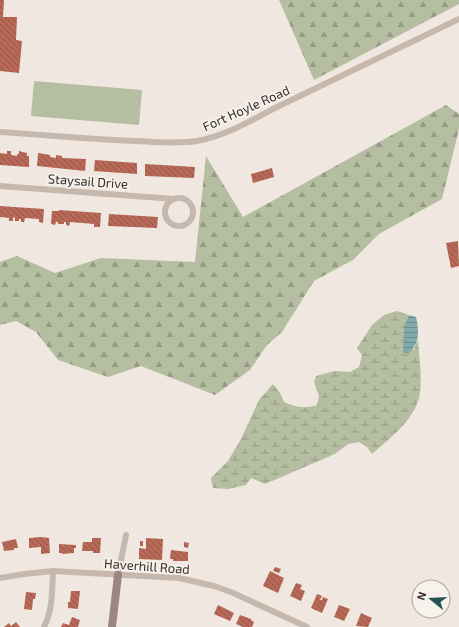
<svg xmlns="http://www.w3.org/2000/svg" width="459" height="627" font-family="'Exo 2',sans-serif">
<defs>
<pattern id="forest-firs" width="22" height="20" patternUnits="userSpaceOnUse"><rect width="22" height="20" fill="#b6bea2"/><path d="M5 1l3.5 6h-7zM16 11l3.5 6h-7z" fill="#959b84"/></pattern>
<pattern id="wetland-marsh" width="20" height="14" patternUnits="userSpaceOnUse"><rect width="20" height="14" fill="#b6bea2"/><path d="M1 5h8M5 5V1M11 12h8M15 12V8" fill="none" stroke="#959b84"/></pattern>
<pattern id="water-rules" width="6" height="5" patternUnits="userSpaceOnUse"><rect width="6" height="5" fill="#82aaaa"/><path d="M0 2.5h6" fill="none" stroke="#6b8b8b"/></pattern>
<pattern id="building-back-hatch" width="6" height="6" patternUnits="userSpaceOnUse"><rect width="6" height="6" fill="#b86857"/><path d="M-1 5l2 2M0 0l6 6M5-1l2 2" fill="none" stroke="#965648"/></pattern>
</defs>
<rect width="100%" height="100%" fill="#f0e8e0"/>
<path fill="url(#forest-firs)" d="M279,0h180v4l-145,76z
M446,105l13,9v15l-17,70 -63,35 -26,26 -39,21 -32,51 -15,13 -17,25 -35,25 -74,-29 -33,11 -50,-17 -22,-28 -20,-11 -16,4v-63l17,-6 38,17 46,-15 94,4 11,-106 37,61z"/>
<path fill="url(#wetland-marsh)" d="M397,311l12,4c-8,17 -7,20 5,35l4,-11c1,19 5,41 1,59 -6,23 -30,41 -47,56l-5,-7 -8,-5 -11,2 -13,10 -70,30 -14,-6 -5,7 -18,4 -15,-1 -2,-10 17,-17 13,-22 18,-39 14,-16 7,9 4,9c11,5 21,7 33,3l2,-9 -5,-14 2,-6 18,-5 16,1 9,-5 3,-12 -5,-7 15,-23 12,-10z"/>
<path fill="#b6bea2" d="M34,81l108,9 -3,35 -108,-9z"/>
<path fill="url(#water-rules)" d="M409,315l7,2c3,13 4,28 -8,36l-5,-1 1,-26z"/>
<path fill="url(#building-back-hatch)" d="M0,0h4l-1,17h14l-1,23 6,1 -3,32 -19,-2z
M7,151h4v4l6,1v-2h2v-3l8,2v3h2v11l-29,-2v-12l7,1z
M38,153l12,2v2l6,1v-3l6,1v2l24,1 -1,12 -48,-5z
M95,160l42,3v11l-43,-3z
M145,164l50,3 -1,11 -49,-2z
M272,168l2,9 -21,6 -2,-9z
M0,206l44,3 -1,14 -4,-1v-3l-14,-1 -1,4h-3v-3h-2v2h-4v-3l-2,-1v4h-4v-3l-9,-1z
M59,210l42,3 -1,14h-6v-3l-24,-2 -1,4 -3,-1v-3h-2v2h-6v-2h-2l-1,3 -4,-1 1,-13h7z
M109,214l49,3 -1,11 -49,-2z
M458,241l1,25 -8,2 -5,-25z
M41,537l8,1 1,15 -9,1v-7l-12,1v-10z
M92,538h9l-1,15h-7v-2h-11l1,-9h9z
M146,538l17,1 -1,21 -23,-1v-11l7,1z
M16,539l2,9h-4v2l-10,1 -2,-9z
M140,541h3v5h-3z
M184,542l5,1 -1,5 -4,-1z
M59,544l17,1v3h-2v5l-12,1v-1h-3z
M171,550l17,2v9h-15v-2h-3z
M275,567l6,2 -2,4 -6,-2z
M270,571l14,7 -6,15 -15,-7z
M296,583l6,2 -2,4 5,2 -4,10 -11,-5z
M71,591h9l-2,18 -10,-1v-6h2z
M26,592l10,1 -1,6h-2l-1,11 -8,-1z
M317,594l5,2 -2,4h2l1,-3 5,2 -6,14 -11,-5z
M218,605l16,8 -4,8 -16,-7z
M339,605l11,4 -6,12 -10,-4z
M361,613l11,5 -4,9 -12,-1z
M240,615l11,4v1l3,2 -2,5h-9l-7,-3z
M72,617l8,3 -2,7h-17l2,-4 6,2z
M16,622l4,5h-16l5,-4 2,3z"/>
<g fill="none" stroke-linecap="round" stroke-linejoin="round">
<path stroke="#c7b8ad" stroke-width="6" d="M0,132c45,3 91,7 136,9 20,1 41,3 61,0 27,-5 54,-20 78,-33l184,-89
M0,186l174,13
M165 212a14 14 0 1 1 28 0a14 14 0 1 1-28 0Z
M118,575l8,-40
M0,578l24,-4 29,-3 126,7 35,8 17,6 76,35
M44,627c9,-17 8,-37 9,-56"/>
<path stroke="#9b877f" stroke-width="8" d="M112,627l6,-52"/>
</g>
<g text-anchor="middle" stroke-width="3.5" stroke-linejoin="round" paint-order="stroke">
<g font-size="13" fill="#372e2b" stroke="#f8f2ec">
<text transform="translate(246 108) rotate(-24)" y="5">Fort Hoyle Road</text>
<text transform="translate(88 181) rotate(4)" y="5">Staysail Drive</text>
<text transform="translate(147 566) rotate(4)" y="5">Haverhill Road</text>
</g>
</g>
<g transform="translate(431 599) rotate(288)"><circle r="19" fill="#f8f2ec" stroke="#aba49f"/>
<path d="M0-3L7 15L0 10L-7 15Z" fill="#255354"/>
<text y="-6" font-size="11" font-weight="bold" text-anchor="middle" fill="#372e2b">N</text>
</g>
</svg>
